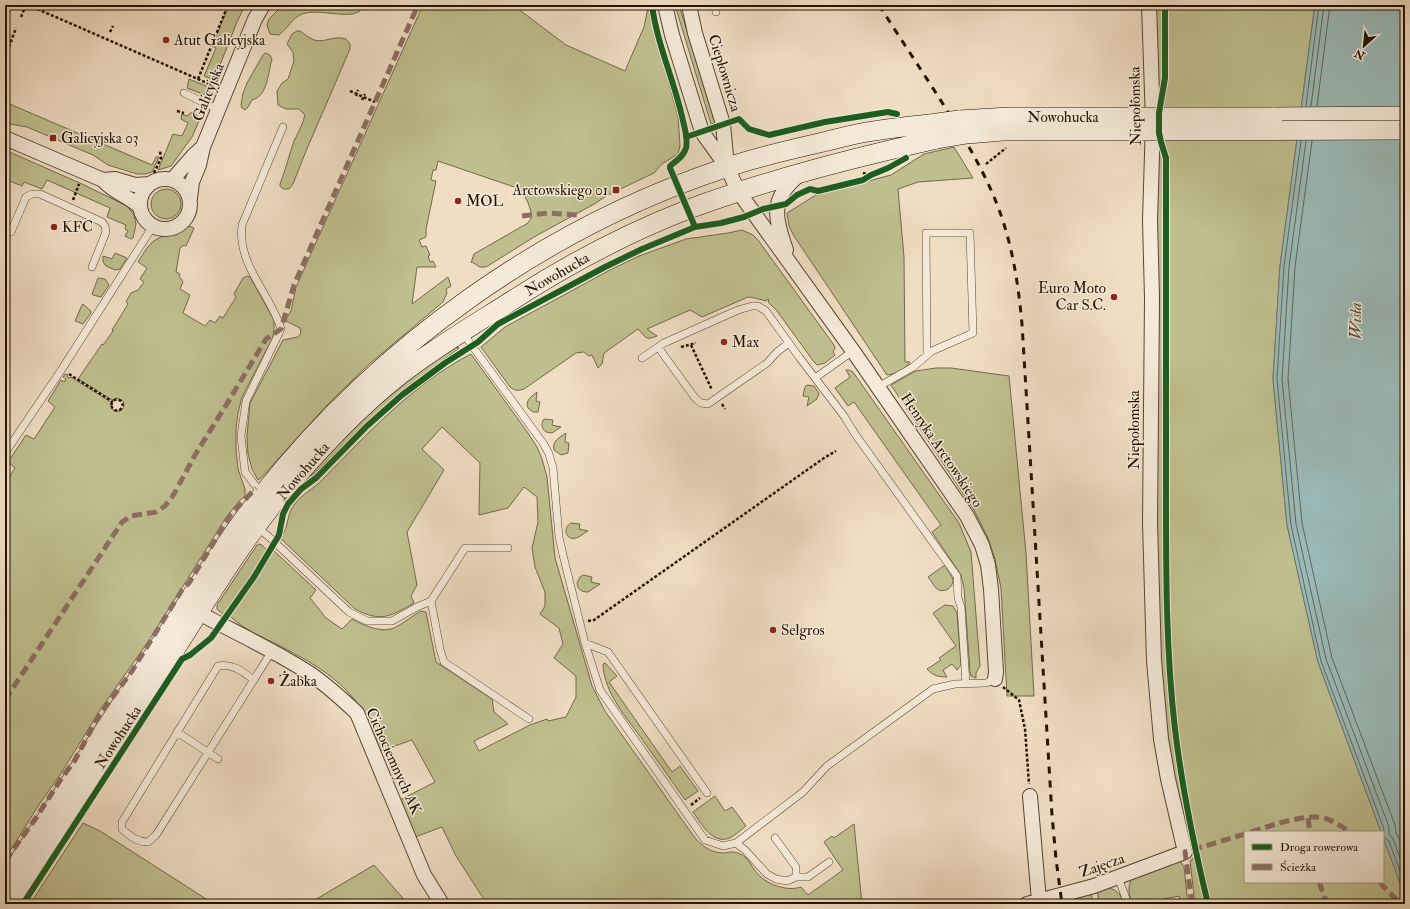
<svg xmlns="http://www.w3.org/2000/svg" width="1410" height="909" font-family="'IM FELL Double Pica',serif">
<rect width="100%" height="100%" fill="#f0dec4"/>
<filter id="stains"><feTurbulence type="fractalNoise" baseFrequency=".005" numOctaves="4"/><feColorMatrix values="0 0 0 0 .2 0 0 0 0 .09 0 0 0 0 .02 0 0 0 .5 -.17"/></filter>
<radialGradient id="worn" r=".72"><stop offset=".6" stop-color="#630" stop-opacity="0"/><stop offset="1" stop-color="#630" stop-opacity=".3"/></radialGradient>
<path fill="#c0bf8f" stroke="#726948" d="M229,5h16l-8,17 -23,58 -10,-4 12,-28 -4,-2z
M283,5h81c-1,2 -3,6 -6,7 -11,7 -40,-4 -56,2 -10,4 -15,15 -23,21l-9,-1 -3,-9 2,-6z
M423,5h90l53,40 59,26 19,-44 4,-19 30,108 2,30 -2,8 -16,10 -8,9 -48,23 -10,7 -62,34 -48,30h-6l-8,-5 -1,1 3,-9 54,-31c0,-1 3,-4 3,-5 2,-7 -7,-25 -11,-29l-82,-28 -2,9h-3l-2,10 5,1 -10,48v8l-7,3 3,7 4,-1 4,9 -2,1 2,6 3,-1 3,6h-19l-5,37 36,-27 3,9 -5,3 1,4 -4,9 -75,63 -39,38 -68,75 -3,2 -6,-11 -4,-15 -1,-18 3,-33 33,-63 15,-3 3,-4 -1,-5 -14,-7 1,-4 4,-6 5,-24z
M675,5h4l36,118 -4,1z
M1155,5h160l-35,261 -7,113 14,146 31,137 63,170h-136v50h138v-45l22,59v8h-210l-5,-43 5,-4 -2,-19 -6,-5 -14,-57 -8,-62 -8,-108 -2,-306 4,-155 4,-40 -5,-10z
M297,31h3c4,3 9,7 14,9 12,3 20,-5 32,-1l4,5v5l-44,102 -13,33 -4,5h-6l-3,-3v-2c6,-15 9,-29 14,-43 4,-8 9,-17 11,-26l-6,-6h-13l-8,-4 -1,-14 5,-8 6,-4 6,-18 -1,-9 -6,-8 5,-10z
M265,53l5,2 2,4c-4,13 -4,37 -20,41l-4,7 -3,3 -3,-2 -1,-3 2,-12 5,-12 15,-26z
M189,79l22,9 -3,8 -21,-8z
M5,102l147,63 4,-8h3l-7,15 -6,2h-9l-29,-9 -15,-10 -66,-28 -22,-4z
M192,112l5,3 2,6 -7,16 -21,29 -13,4 15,-36 9,2 6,-13 -7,-4 1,-5 5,2z
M954,147l19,31 -55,4 -20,7 6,68 1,105h5c-5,8 -15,12 -23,13l-93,-139 -5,-10 -2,-13 29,-18 75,-20 33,-21z
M5,150l77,34 45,22 7,9 2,9 -3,14 -2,1 -6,-3 3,-5 -3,-2 1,-4 -19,-8 3,-9 -63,-28 -5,9 -18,-7 -2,4 -17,-7z
M151 204a15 15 0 1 1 30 0a15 15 0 1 1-30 0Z
M189,226l5,2 -8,18 -2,-1 -4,3 -4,24 4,2 -1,2 4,6 -3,7 10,6 -7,18 22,13 5,-6 5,3 5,-7 3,2 13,-21 -2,-3 9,-16 4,-2 3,1 24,43v8l-1,9 -31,60 -4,16 -2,16v20l2,20 7,20v7l-6,5 -14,18 -75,120 -50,71 -40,65 -20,28 -35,56v-375l10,-16 -7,-6 18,-27 8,4 21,-32 -7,-6 13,-21 3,2 2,-3 -3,-2 2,-3 3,1 -1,2 3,1 1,-1 40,25v4l3,5h6c5,-3 5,-7 2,-11l-6,-2 -4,2 -34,-21 24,-35 1,1 10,-14 -1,-1 16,-26 -2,-2 5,-9 7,-3 6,-8 -4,-3 7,-11 -9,-6c6,-9 11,-20 21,-24 11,-6 18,-2 30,-12z
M742,230l11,5 5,5 76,105 1,3 -2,4 2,3 -10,8 -8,2 -3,-3 -37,-51 -9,-9 1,-2 -1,-1 -2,2 -11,-3 -7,-1 -46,20 -12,-7 -43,19 10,7c-12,5 -11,1 -19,-7l-34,24 -2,11 -4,4 -6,-13 -3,1 -5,-4 -8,1 -52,36c-6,2 -9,2 -14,-2l-29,-40 24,-20 103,-56 31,-15 47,-17 42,-6z
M115,253l12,5 -7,11 -5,1 -9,-4 -3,-4v-6l9,3z
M98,278l7,1 4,6 -8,12 -8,-2 -1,-1z
M83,304l8,7v2l-8,11 -8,-3 7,-16z
M455,347l4,1 -63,48 -35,31 -45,45 -5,4 -2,-2 59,-60 51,-42z
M471,354l57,79 9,14 5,12 5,18 8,81 37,128 13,25 90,127c8,9 17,15 29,15 6,-1 11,-2 16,1 8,3 11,12 16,18 9,12 31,20 45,15l7,8 35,-25 -19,-28 8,-6 2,2 20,-14 8,80h-375l-31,-48 -14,-29 -27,10 -15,-37 35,-18 -23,-42 -32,11c-3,-8 -4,-16 -8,-23 -19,-42 -53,-62 -92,-82 -18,-9 -36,-16 -50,-30l31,-44 12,-22 43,40 -6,8 16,20 16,11 10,-10c11,6 26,13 39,10 6,-1 24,-15 30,-18l5,1 10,50 56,37 2,13 14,12 -34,17 5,10 51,-26 17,-6 1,2 18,-4 10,-20v-21l-22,-18 9,-14 -4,-16 -19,-14 5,-8v-14l-10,-25 -3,-19 6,-26 -1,-25 -13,-10 -16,21 -29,7 1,-52 -38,-36 -20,22 22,21 -37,62 10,53 -6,11 3,7c-23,13 -33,20 -59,6l-75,-71c2,-3 5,-7 6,-10 2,-8 3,-16 8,-23 9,-12 20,-16 29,-26 45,-46 90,-95 148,-125z
M936,368h15l58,8 17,177 8,143h-27l-6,-108 -6,-29 -7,-21 -14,-28 -83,-125 25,-14z
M846,370h3l4,2 106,151 12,29 9,114 -4,7v5l-5,-2 -1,-4 -6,-84 -3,-13 -29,-43 9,-7 -87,-123 -6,4 -13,-18 15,-11z
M807,385l7,1 5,7 -2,6 -10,7 2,-9 -6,-1 2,-9z
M537,392l-1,9 4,1 -2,10h-5l-5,-4c-3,-8 3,-11 9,-16z
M544,419l9,1 -1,5 9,2 -9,6 -6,-1c-5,-4 -5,-9 -2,-13z
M566,433l-1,9 4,1 -1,10 -7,2 -7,-5c-2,-9 5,-12 12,-17z
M571,523l9,1 -1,5 9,2c-4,2 -8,6 -12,7 -10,3 -14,-10 -5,-15z
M259,544l3,1 5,5 -27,44 -16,21 -7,-6v-4l40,-60z
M945,565c2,5 7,10 8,15 0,9 -11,14 -17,8 -3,-3 -5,-8 -8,-11z
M583,575l9,2 -1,5 9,2 -12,8c-6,0 -10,-2 -11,-9l3,-6z
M945,605l8,1 4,7 4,52 -4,5 -5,-6 -9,6 4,7c-8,0 -14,-1 -20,-8l14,-9 -2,-2 17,-12 -23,-33z
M605,663l12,13 -8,6 63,90 8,-6 18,25 -13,9c-13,-19 -27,-38 -41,-58 -16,-23 -40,-48 -41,-78z
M715,796l10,15 7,-4 14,19c-5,4 -11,9 -16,12 -18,7 -29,-15 -37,-26z
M83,823l17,8 114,73h-184z
M1177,861l4,1 3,5 4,37h-7l-2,-8 -39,8h-8c-3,-10 -5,-16 0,-26z
M374,865l34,39h-100z
M1104,887c11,1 17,6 20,17h-24l-2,-8 -1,-5z
M1089,893l2,1 3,10h-23l-2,-7z"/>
<path fill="#9bbbb9" stroke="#6b786f" d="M1315,5h90v891l-22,-59v-5h-2l-63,-170 -31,-137 -14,-146 7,-113z"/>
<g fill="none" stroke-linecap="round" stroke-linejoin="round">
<path stroke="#5f675d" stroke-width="1" d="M1306,106l13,-101
M1311,106l13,-101
M1317,106l13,-101
M1301,141l-17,125 -7,113 14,146 30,136 63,168 -1,6
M1306,141l-17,126 -7,112 14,145 30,135 63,168v7l4,5 12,32
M1312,141l-17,126 -7,112 14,144 30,135 63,167 1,7 9,21
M1383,837l6,4 16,44"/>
<defs>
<path id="lane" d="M715,5l1,7
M184,93l35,17
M11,232l15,-35 6,-3h8l62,28 3,4 1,6 -14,35
M462,332l81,111 6,11 4,14 6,69 4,18 22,88 15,47 105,150 18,6 13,-3 67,-51 24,-26 106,-77 22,-5 31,-1 9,-4
M658,347l37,51 6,5 7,1 59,-41 10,-11 12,-9
M642,358l22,-15 74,-33 14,-4h6l8,5 33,46 45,59 11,18 102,142 1,22 3,9 5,77
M815,378l38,-27
M878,387l35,-20 19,-16 41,-18 -3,-100h-44l1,121
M5,453l57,-84 91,-143
M262,494l-17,-22 -4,-36 5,-35 35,-72c-11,-36 -44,-64 -39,-104l41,-98
M256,527l12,9 81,76 18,9h25l25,-14 14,-6 34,-53h43
M431,601l9,48 4,13 85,57
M585,643l23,9 99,141
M254,680c-11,-8 -21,-17 -36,-14l-96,156v7c8,7 15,13 26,13l8,-7 116,-184
M177,732l41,27
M775,838l21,29v10
M736,843l9,7 22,24 9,5 11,2 9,-4h12l21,-15
M1118,877l10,27"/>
<path id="street" d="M665,5l7,30 30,97 25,35 11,24 115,160 114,165 15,29 6,20 3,24 5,83 -1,7
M689,5l6,28 28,91 4,43
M5,138l98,42c11,13 26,16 37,27
M140 204a25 25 0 1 1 50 0a25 25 0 1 1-50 0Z
M103,180l12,-1 20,6 15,-1
M172,180l21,-24 10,-9
M190,198l2,-16 7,-17 4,-18 52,-128 8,-14
M786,250c-11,-33 -17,-51 14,-76
M199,613c37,20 77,38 113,62 16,11 30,24 45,38l67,162 18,29
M1030,796l9,105
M1027,904l67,-18 91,-34 -17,-73 -7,-40 -7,-78 -4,-138 2,-225 -2,-78 3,-98 -4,-117"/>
<path id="secondary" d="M1273,117l132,-1
M959,120l50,-3h125
M967,134l36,-3h131
M5,883c50,-78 101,-155 151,-232 34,-52 67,-107 106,-156 117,-149 285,-269 466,-328 30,-10 60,-17 91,-24 18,-4 37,-10 55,-12 19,-3 37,-5 56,-7
M9,904c55,-84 110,-169 165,-253 36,-56 71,-115 115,-166 34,-39 70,-78 111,-110 33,-26 70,-48 105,-70 58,-38 119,-71 184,-96 81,-30 164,-51 248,-70"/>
</defs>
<use href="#lane" stroke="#564632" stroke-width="8"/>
<use href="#street" stroke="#564632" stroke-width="16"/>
<use href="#secondary" stroke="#231301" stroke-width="20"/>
<path stroke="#231301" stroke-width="2.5" stroke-dasharray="3 2" stroke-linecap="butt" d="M28,5l186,81
M21,17l5,-12
M110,32l3,-6
M9,47l7,-19
M198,79l30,-74
M350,91l25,11
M356,96l2,-6
M362,100l3,-6
M1131,102l8,-8
M177,111l7,2
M986,164l20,-16
M154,173l7,-15 -1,-7
M863,173l8,2
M73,200l6,-16
M691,345l21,45
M681,347l15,-4
M69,374l44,28
M111.5 405a5.5 5.5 0 1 1 11 0a5.5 5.5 0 1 1-11 0Z
M722,404l3,5
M588,621l6,-1 230,-162 12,-7
M1003,687l16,13 6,29 4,55
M691,805l9,-7"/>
<use href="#lane" stroke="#f5ead9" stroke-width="7"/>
<use href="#street" stroke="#f5ead9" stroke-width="14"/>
<use href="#secondary" stroke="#f5ead9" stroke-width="19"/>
<path stroke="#231301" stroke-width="3" stroke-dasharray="7 7" stroke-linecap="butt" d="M879,5c21,33 43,66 64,99 25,40 50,81 63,127 9,31 13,61 16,93l30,491 4,44 6,45"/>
<defs>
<path id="secondary-bridge" d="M1134,117h139
M930,124l29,-4
M1134,131l271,-1
M937,139l30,-5"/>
</defs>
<use href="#secondary-bridge" stroke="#231301" stroke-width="20" stroke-linecap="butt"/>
<use href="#secondary-bridge" stroke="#f5ead9" stroke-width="19"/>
<path stroke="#8d6e63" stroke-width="5" stroke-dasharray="10 5" stroke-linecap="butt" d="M522,216l26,-3 29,2
M5,700l117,-178 9,-6 25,-4 9,-6 9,-12 21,-39 33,-53 38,-63 15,-10 13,-44 124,-280
M1308,818l2,14
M1251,832c19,-6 57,-20 76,-13 8,3 16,8 22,13
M5,861l31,-43 25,-39 14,-19 23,-43 34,-46 50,-81 7,-7 42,-69 25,-26
M1319,882l8,22
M1380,882l3,4 17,17
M1192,904l-7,-52 60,-18"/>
<defs>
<path id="cycleway" d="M652,5c5,40 23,77 31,116 2,8 5,18 3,27 -2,8 -10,13 -16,18v2l25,59 26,-4 23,-6 19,-8 23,-5 11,-9 13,-6 8,2 45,-11 8,-5 17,-7 18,-10
M1165,5v73l-6,35v20l2,9 5,16v12c0,109 -1,218 0,326 0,78 0,156 9,233 7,59 19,117 33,175
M686,137l53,-18 10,10 20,6 56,-13 63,-10 9,2
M23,904l159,-245 8,-4 21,-17 43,-61 25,-42 4,-21 5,-10 13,-15 15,-11 51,-52 35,-31 43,-32 33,-21 20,-18 107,-57 37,-18 53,-22"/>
</defs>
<use href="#cycleway" stroke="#f5ead9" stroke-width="8"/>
<use href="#cycleway" stroke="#1b5e20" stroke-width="6"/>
</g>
<g fill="#8f2418" stroke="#f5ead9" stroke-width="1.5">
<circle cx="166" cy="40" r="4"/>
<rect x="49" y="134" width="8" height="8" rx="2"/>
<rect x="612" y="186" width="8" height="8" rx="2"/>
<circle cx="458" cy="201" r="4"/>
<circle cx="54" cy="227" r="4"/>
<circle cx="1114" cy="297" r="4"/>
<circle cx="724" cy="342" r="4"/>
<circle cx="773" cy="630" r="4"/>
<circle cx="271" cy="681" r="4"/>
</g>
<g text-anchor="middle" stroke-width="3" stroke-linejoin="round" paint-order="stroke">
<g font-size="15" fill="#231301" stroke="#f5ead9" text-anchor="start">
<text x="174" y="45">Atut Galicyjska</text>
<text x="61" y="143">Galicyjska 03</text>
<text x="608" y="195" text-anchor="end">Arctowskiego 01</text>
<text x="466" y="206">MOL</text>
<text x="62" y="232">KFC</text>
<text x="1106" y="293" text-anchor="end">Euro Moto<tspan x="1106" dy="17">Car S.C.</tspan></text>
<text x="732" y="347">Max</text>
<text x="781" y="635">Selgros</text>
<text x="279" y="686">Żabka</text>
</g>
<g font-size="15" fill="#231301" stroke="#f5ead9">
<text transform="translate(725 73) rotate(73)" y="5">Ciepłownicza</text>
<text transform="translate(208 92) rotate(-68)" y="5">Galicyjska</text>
<text transform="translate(1135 106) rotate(-91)" y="5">Niepołomska</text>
<text x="1063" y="122">Nowohucka</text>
<text transform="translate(557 274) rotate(-30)" y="5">Nowohucka</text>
<text transform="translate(1134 430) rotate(-90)" y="5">Niepołomska</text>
<text transform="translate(942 450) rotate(56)" y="5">Henryka Arctowskiego</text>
<text transform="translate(303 471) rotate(-49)" y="5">Nowohucka</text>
<text transform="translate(118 737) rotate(-57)" y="5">Nowohucka</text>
<text transform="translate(394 761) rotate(66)" y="5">Cichociemnych AK</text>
<text transform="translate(1102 865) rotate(-19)" y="5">Zajęcza</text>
</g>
<g font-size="16" font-style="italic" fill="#4d4e41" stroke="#f5ead9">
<text transform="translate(1355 321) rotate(-90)" y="6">Wisła</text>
</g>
</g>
<rect width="1410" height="909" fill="none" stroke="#f0dec4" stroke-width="20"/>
<rect x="6" y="6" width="1398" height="897" fill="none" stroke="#231301" stroke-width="2"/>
<rect x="10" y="10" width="1390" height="889" fill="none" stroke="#231301"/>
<rect x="1244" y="831" width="140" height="52" fill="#f5ead9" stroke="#a19483"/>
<rect x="1252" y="844" width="20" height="6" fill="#1b5e20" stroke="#a19483"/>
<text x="1280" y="851" font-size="12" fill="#231301">Droga rowerowa</text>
<rect x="1252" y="864" width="20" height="6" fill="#8d6e63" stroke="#a19483"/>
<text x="1280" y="871" font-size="12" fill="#231301">Ścieżka</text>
<g transform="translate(1364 46) rotate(207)" stroke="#f5ead9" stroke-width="3" paint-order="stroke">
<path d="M0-3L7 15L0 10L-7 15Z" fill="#231301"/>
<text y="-6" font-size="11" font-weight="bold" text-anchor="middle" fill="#231301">N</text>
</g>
<rect width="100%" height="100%" filter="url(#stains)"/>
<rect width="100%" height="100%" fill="url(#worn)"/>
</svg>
